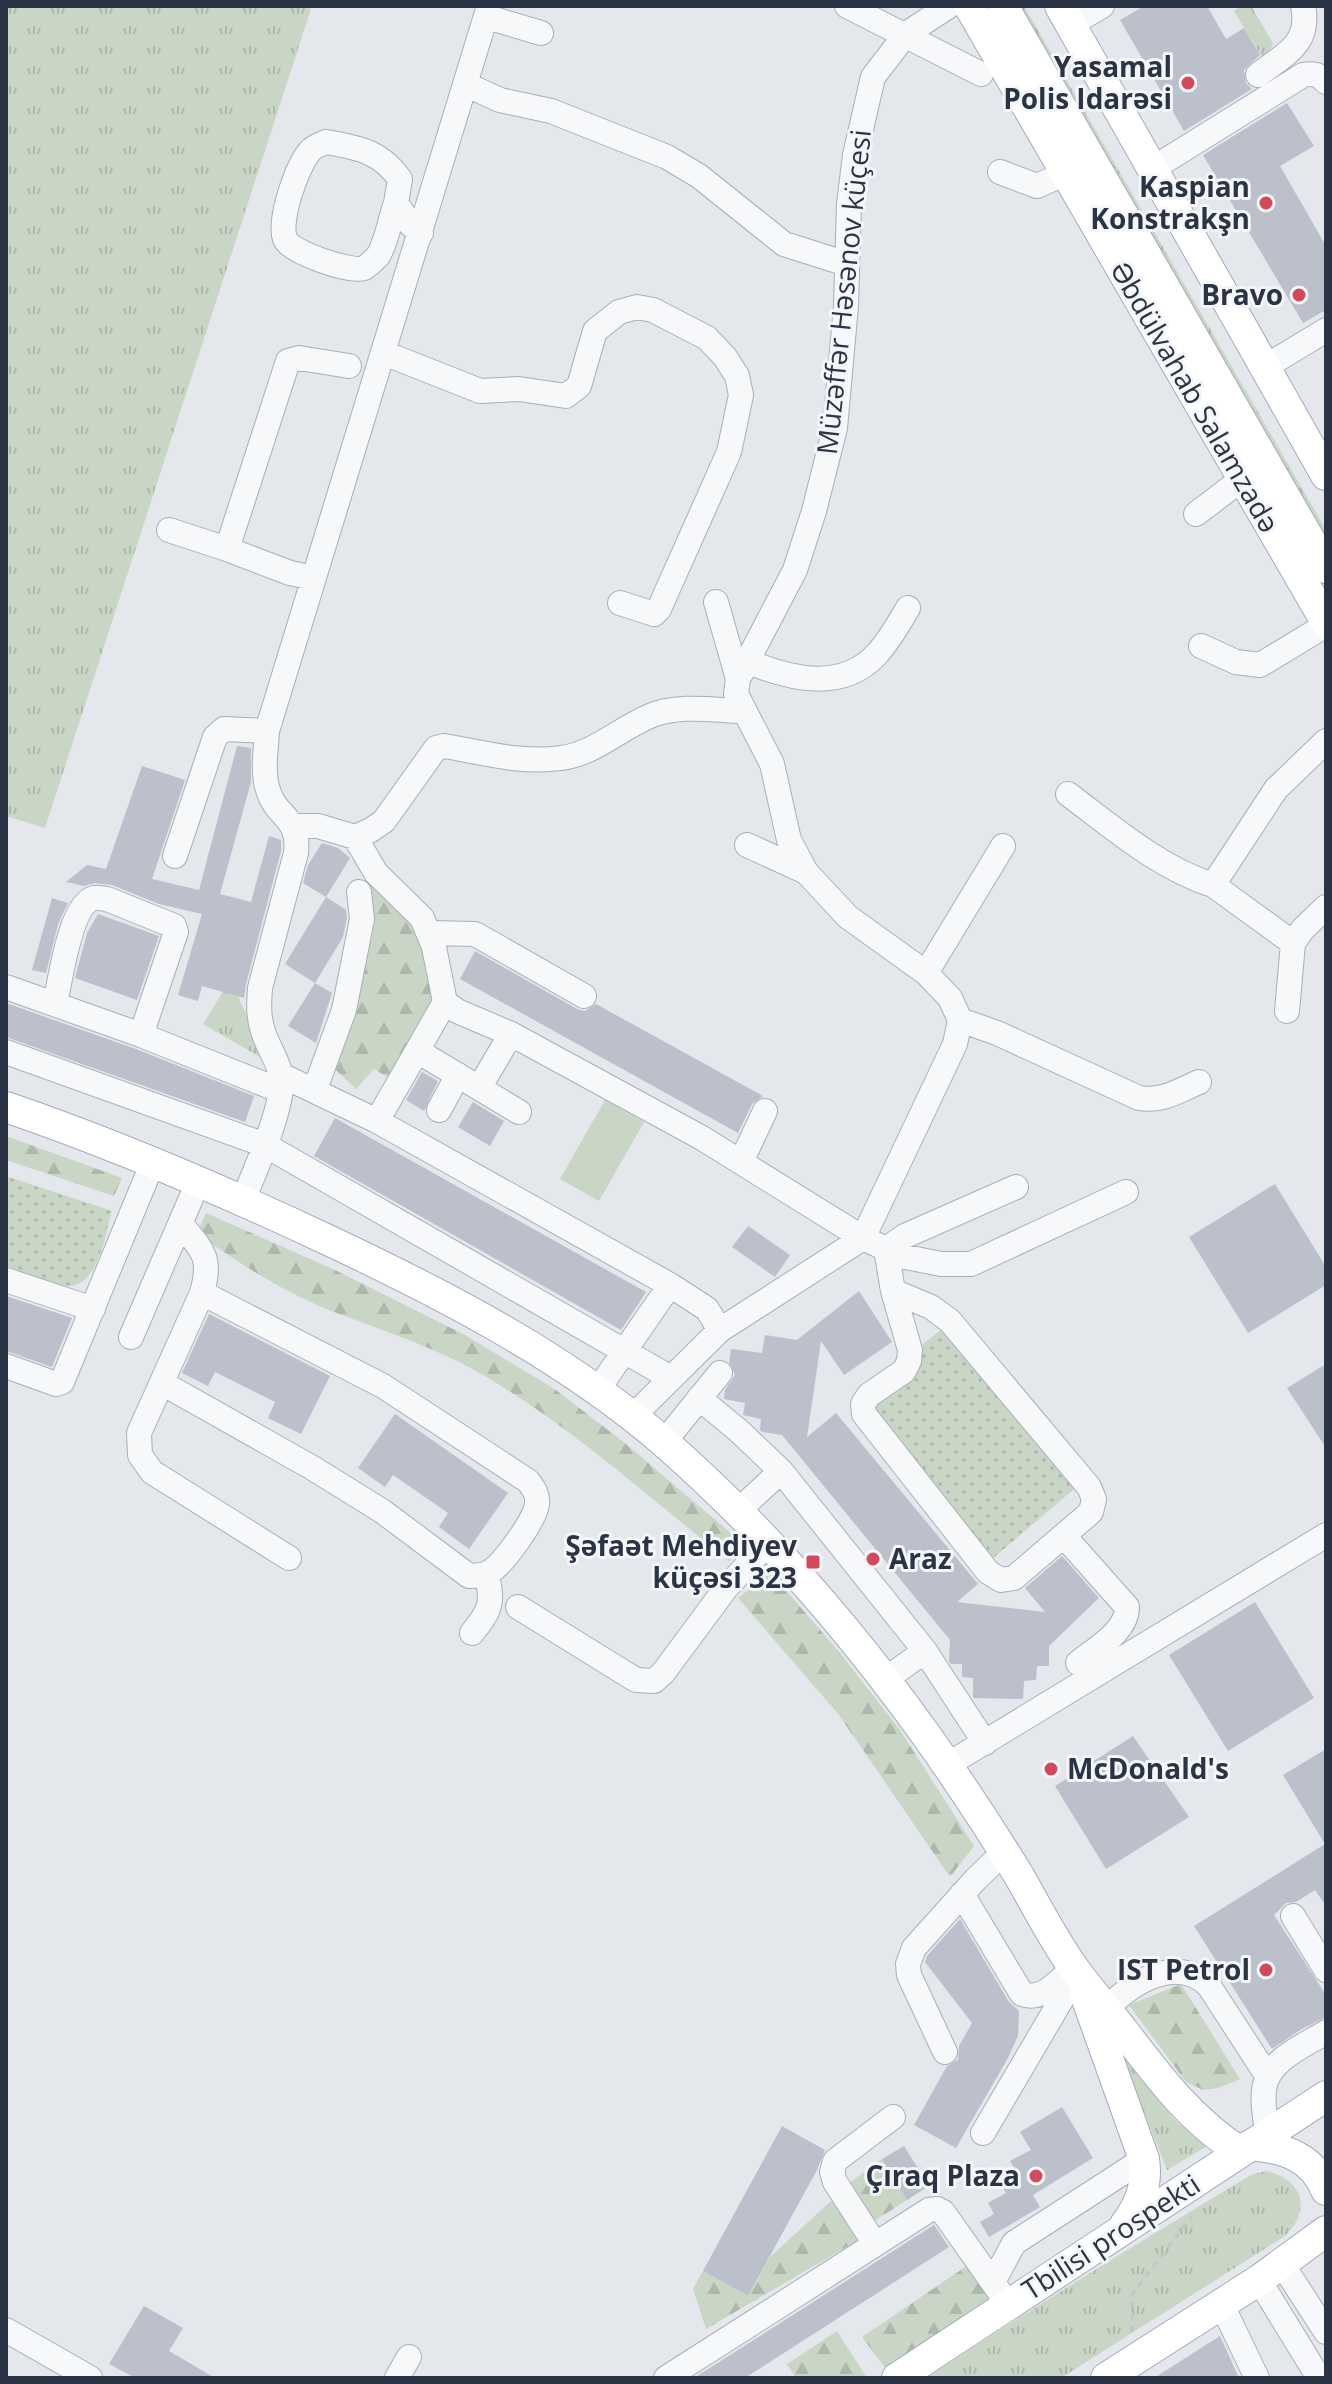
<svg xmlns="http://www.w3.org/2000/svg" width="1332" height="2384" font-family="'Open Sans',sans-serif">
<defs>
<pattern id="grass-tufts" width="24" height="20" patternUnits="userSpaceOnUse" patternTransform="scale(2)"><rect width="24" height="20" fill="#c9d6c5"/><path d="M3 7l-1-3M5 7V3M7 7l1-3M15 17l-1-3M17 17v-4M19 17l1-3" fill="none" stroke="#adb8ab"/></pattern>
<pattern id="forest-firs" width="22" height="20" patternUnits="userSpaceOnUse" patternTransform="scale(2)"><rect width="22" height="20" fill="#c9d6c5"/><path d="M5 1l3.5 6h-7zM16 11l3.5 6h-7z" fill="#adb8ab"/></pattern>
<pattern id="park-dots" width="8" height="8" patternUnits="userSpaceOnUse" patternTransform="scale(2)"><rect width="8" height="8" fill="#c9d6c5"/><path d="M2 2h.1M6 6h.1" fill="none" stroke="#adb8ab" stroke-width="1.8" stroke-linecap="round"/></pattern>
</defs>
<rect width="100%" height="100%" fill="#e4e7ec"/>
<path fill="url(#grass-tufts)" d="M6,6h295l10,3 -266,819 -39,-12z
M1018,6h6l302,524v12z
M1241,6h10l22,37 -4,10 -7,4 -28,-46z
M223,992l15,4 27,64 -62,-36z
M1121,2053l54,67 32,26 -40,24z
M1266,2171c37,9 46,38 19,65l-224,142h-134c106,-71 214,-137 324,-203z"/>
<path fill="url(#forest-firs)" d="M370,869l59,53 14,95 -45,67 -24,-15 -18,20 -33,-31 30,-43z
M6,1136l116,42 -8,18 -108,-36z
M206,1213l129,57 130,65 91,55 70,54 120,102 -17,15c-83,-66 -176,-151 -270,-199 -42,-21 -87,-35 -130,-52 -47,-19 -91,-47 -132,-77z
M771,1573l69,80 60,77 74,116 -24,31 -111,-162 -101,-117z
M1181,1984l59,95 -22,9 -15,2 -17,-8 -57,-77z
M882,2159l25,41 -36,23 -23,-39z
M831,2201l29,38 -154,90 -13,-40 10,-18 45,25 22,-39z
M971,2263l24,34 -109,72 -24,-32z
M837,2331l30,47h-71l-9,-14z"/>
<path fill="url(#park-dots)" d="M6,1176l106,35c-7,23 -13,77 -46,75 -17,-2 -43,-15 -60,-20z
M947,1325l133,159 -89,76 -135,-163z"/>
<path fill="#c9d6c5" d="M605,1100l39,22 -45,79 -39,-22z"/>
<path fill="#bbc0ca" d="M1144,6h63l19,33 18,-11 16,27 -16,15 2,13 6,6 -68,42 -64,-111z
M1287,103l27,43 -34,20 46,80v64l-23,13 -100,-168z
M237,746l14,2v34l-31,112 31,8 18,-66 12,4v11l-35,133 -2,14 -42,-12 -4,15 -20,-6 24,-81 -43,-10 -47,-19 -17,-2 -11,3 -18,-4 21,-17 19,4 36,-103 43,14 -33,99 47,11z
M322,843l16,5 12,10 -24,39 -23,-14 5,-18z
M326,897l20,13 1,8 -4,19 -28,46 -30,-19z
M52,898l16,5 -10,21 -12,49 -14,-3z
M98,914l61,22 -22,64 -62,-22 12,-45z
M475,951l102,58 8,2 11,-7 167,92 -11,8 -14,29 -278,-154z
M315,983l17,10 -16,50 -28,-17z
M6,1003l130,46 118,47 -9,26 -239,-85z
M422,1072l16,9 -14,30 -18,-11z
M473,1102l31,19 -14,25 -32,-19z
M335,1118l311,174 -7,11 -18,27 -307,-174z
M1275,1184l51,83v18l-78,48 -59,-96z
M748,1226l42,29 -15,22 -43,-30z
M859,1291l33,51 -48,33 -23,-34 -14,96 29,-24 142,171 -21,18 88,10 -20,-24 37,-32 37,42 -50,48v20h-12l-1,14 -12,1 -1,18 -50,-1v-20l-11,-1v-13h-11l-2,-3 1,-21 -168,-205 -20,-3 -2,-2 1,-11 -18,-4 2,-12 -21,-4 1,-9 10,-15 -6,-13 2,-13 31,4 3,-18 32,5z
M6,1296l66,22 -20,49 -46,-16z
M209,1314l121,62 -29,58 -33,-16 7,-16 -60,-30 -7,14 -26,-13z
M1326,1364v84l-39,-60z
M395,1414l113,79 -39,56 -30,-22 9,-14 -55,-38 -8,12 -27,-19z
M1255,1602l59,96 -86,53 -59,-96z
M1133,1736l56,81 -83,52 -51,-83z
M1326,1749v157l-11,-16 -19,12 -10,1 -12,12 52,80v22l-26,13 -28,19 -78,-123 131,-82 -42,-69z
M960,1919l49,83 10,9 -1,25 -10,22 -52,90 -42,-23 33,-59 11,-6 1,-14 13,-23 -47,-61 2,-6z
M1062,2107l31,51 -60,37 7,12 -51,30 -9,-15 14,-8 -6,-11 18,-10 -7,-12 17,-10 -6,-10 21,-11 -11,-18z
M782,2126l43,24 -8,20 -69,126 -45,-25z
M904,2146l25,40 -22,14 -25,-41z
M934,2225l15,22 -204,131h-51z
M144,2306l39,22 -14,23 46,27h-80l-26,-14z
M1220,2336l19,42h-85z"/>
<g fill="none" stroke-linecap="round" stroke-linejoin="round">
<defs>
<path id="minor" d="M847,6l134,68
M949,6l-43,28 -33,43 -18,78 -6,49 -3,102 -11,122 -21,83 -19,59 -57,109 -2,15 36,70 17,76 17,32 42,45 78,56 24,25 10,22 37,13 142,65c23,4 39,-7 60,-16
M487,17l54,16
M1071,24l31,-18
M1258,75c27,-21 53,-31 45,-69
M467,85l33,15 51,11 116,46 32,19 85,68 63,20
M1152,169l151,-94c10,-2 16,-1 23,7
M1000,172l37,14 29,-13
M396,203c-6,16 -9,38 -18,53 -3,3 -10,10 -14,12 -14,5 -74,-16 -79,-29 -7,-19 12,-73 25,-88 3,-4 11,-7 16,-9 33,6 54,9 74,37l-4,24 15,22 10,8
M384,353l96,38 39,-2 47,7 13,-10 16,-55 24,-19 18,-5 16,3 54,28 18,19 12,19 4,19 -12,57 -70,157 -5,5 -34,-11
M1265,367l61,-37
M1196,514l46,-35
M169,530l58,19
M314,578l-24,-5 -63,-24 61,-188 11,-3 50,8
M716,602l22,77
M1201,646l35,16 24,3 66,-40
M749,662c41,17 93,30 128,-8 12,-13 22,-31 31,-46
M1326,741l-50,48 -63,96 80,58 10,-14 23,-22
M1068,794c44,33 91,74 145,91
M294,826h24l37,11 16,-7 13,-9 52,-73 8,-2c37,6 78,18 117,12 33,-4 58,-29 89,-42 28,-12 63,-6 93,-5
M355,837l21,36 46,45 12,29 11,55 12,9 54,23 191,104 161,100 38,18 40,8h30l155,-72
M747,845l59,27
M175,856l40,-119 9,-8 43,2
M430,933l45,1 109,62
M926,973l77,-127
M6,987l135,48 140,56
M55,1004c5,-22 15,-100 39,-106 3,-1 10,1 13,1l67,27 2,6 -35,103
M1287,1011l6,-68
M6,1052l259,93 406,233
M419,1052l100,60
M281,1075l96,46 293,164 37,24 13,21
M479,1088l32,-54
M315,1089l29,-79 18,-91 -3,-27
M439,1110l19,-35
M377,1121l68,-119
M741,1162l24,-51
M243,1200c12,-30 41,-92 38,-123 -2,-16 -14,-31 -18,-46 -5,-15 -4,-28 -3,-43l36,-135c4,-37 -20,-35 -28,-63 -6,-18 -2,-40 -1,-59l222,-725
M181,1224c22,27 31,33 21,69l-63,140 1,22 12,17 137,86
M6,1280l87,29
M893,1291l38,16 19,14 139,166 5,12 -3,13 -77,66 -13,2 -13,-8 -124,-158 -1,-10 6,-9 35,-24 5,-10 1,-11 -17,-59 -7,-42 19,-13 111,-49
M131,1337l68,-157
M6,1366l50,18 6,-2 91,-220
M162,1383l149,84 71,44 87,65c6,0 14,-1 19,-3 15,-8 47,-53 49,-69 1,-10 -3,-15 -9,-23l-145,-95 -181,-93
M597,1391l73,-106
M699,1398l40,33 42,40 144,180 60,92
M632,1417l88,-87 143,-92 92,-194 5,-24
M664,1442l56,-69
M738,1511l43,-40
M1064,1536l63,71c0,25 -31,41 -49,56
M518,1607l118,73 18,1 9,-8 63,-85 42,-45
M472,1633c19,-23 21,-29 15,-59
M886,1679l39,-28
M947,1765l379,-230
M962,1894l60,100c20,7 33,-10 48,-23
M1293,1916l33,54
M1107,2009c24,-27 71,-55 102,-23l59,91
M945,2052l-36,-77 -1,-11 6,-16 62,-69 28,-27
M983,2133l94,-160
M1267,2134c-1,-14 -5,-30 -3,-44 3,-30 40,-44 62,-58
M875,2244l-40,-62 -3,-10 3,-11 58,-44
M1282,2264l44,68
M1259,2280l60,98
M993,2282l21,-39 130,-84
M1222,2305l35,73
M6,2330l84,48
M397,2378l12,-21
M666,2378l263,-168 8,-1 6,3 65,92"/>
<path id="major" d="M969,6l357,616
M1003,6l323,562
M1060,6l266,469
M6,1107c111,38 218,84 324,134 117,55 236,117 335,202 98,86 185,186 261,292 32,45 63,92 92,139 19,33 37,69 60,100 15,20 32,39 47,59 36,47 65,86 115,119
M1085,1994l59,165c4,26 -4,46 -20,67
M1250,2145c34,3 63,12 76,45
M897,2378l429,-282
M1106,2378l153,-98 67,-49"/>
</defs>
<use href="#minor" stroke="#a9aeb7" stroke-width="26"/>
<use href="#major" stroke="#a3abb8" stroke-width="32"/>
<path stroke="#c2c5cb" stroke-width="3" stroke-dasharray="6 6" stroke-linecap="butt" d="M1132,2332l1,-39 59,-77"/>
<use href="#minor" stroke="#f7f8fa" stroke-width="24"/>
<use href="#major" stroke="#fff" stroke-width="30"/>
</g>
<g fill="#d1495b" stroke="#f4f6f9" stroke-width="3">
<circle cx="1188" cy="83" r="8"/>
<circle cx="1266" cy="203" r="8"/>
<circle cx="1299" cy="295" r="8"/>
<circle cx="873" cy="1559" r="8"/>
<rect x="805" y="1554" width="16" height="16" rx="4"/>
<circle cx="1051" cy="1769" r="8"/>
<circle cx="1266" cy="1970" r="8"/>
<circle cx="1036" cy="2176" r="8"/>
</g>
<g text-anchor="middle" stroke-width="6" stroke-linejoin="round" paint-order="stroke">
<g font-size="28" font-weight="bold" fill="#2b3445" stroke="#f4f6f9" text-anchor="end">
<text x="1172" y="77">Yasamal<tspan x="1172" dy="32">Polis Idarəsi</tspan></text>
<text x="1250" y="197">Kaspian<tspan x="1250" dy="32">Konstrakşn</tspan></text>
<text x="1283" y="305">Bravo</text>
<text x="797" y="1556">Şəfaət Mehdiyev<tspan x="797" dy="32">küçəsi 323</tspan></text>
<text x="889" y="1569" text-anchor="start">Araz</text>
<text x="1067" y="1779" text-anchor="start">McDonald's</text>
<text x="1250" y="1980">IST Petrol</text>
<text x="1020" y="2186">Çıraq Plaza</text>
</g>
<g font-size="28" fill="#2b3445" stroke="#f4f6f9">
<text transform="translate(844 292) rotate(-84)" y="10">Müzəffər Həsənov küçesi</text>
<text transform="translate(1195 397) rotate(60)" y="10">Əbdülvahab Salamzadə</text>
<text transform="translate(1111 2237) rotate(-33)" y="10">Tbilisi prospekti</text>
</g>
</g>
<rect width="1332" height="2384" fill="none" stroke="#2b3445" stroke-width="16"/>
</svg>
